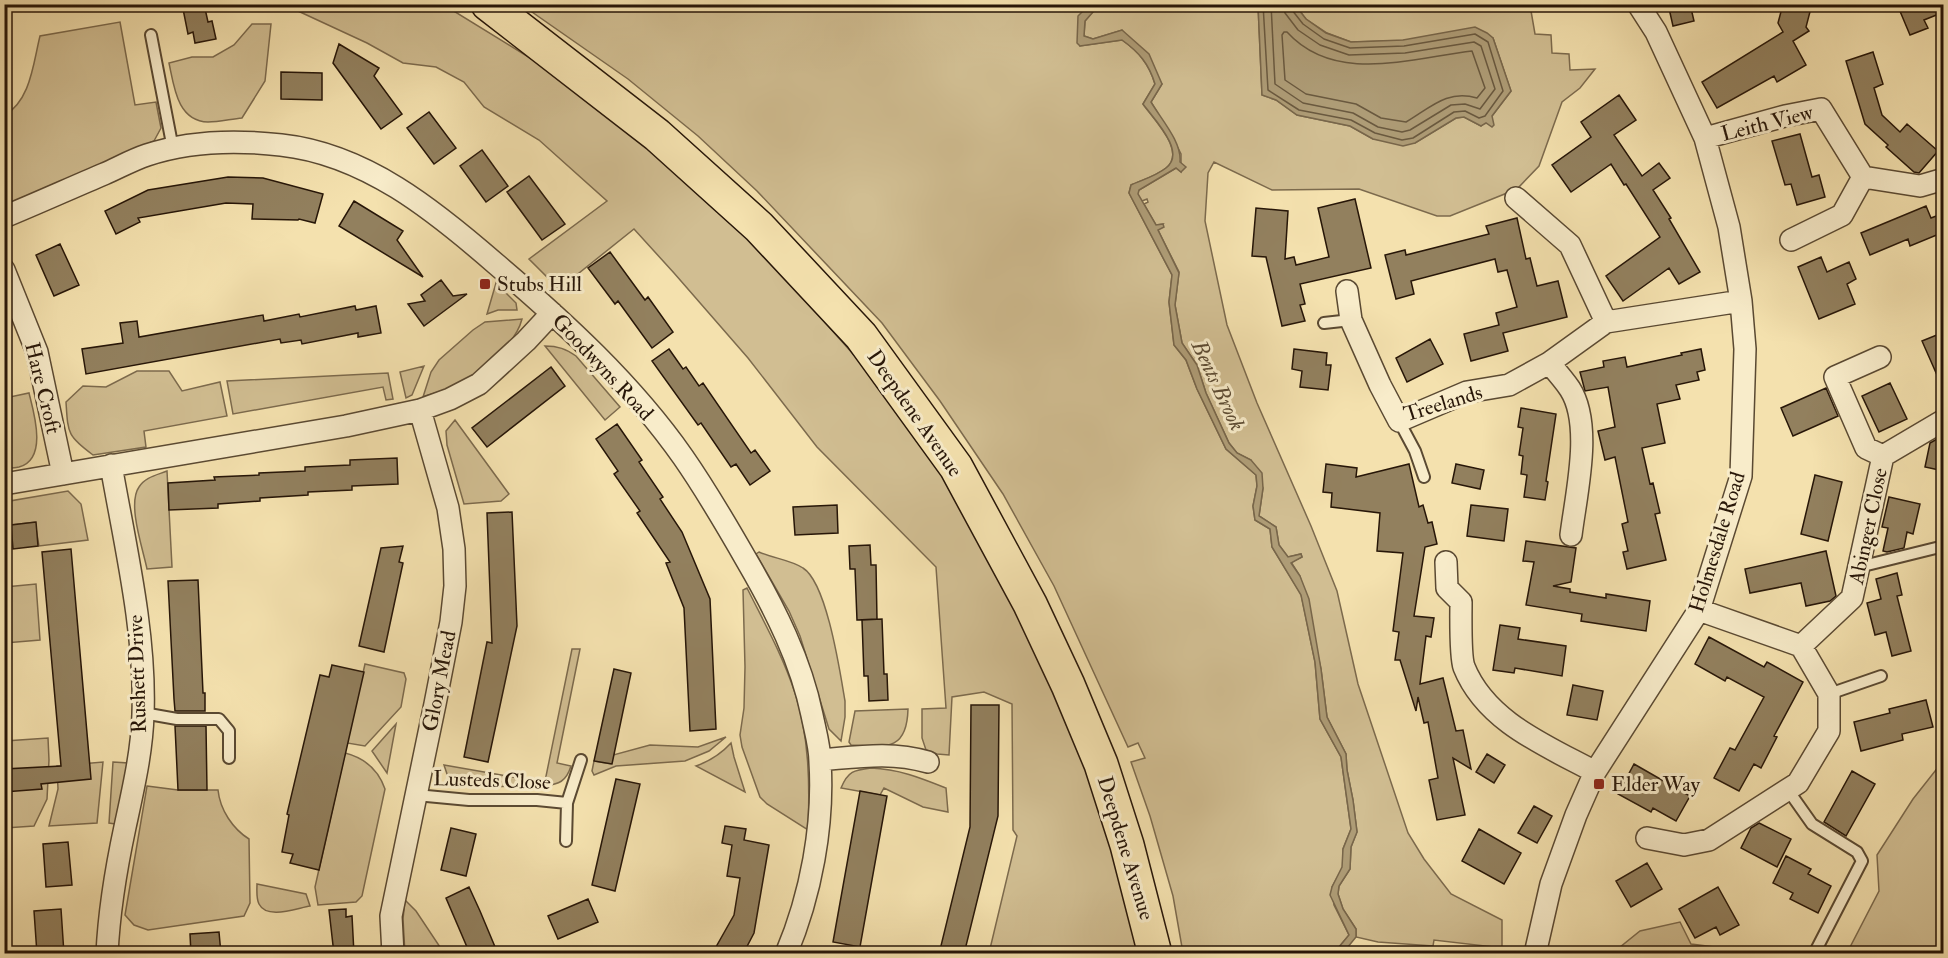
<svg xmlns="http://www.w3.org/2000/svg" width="1948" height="958" font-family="'IM FELL Double Pica',serif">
<rect width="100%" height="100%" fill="#f4e1ae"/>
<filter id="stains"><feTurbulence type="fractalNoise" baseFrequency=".00333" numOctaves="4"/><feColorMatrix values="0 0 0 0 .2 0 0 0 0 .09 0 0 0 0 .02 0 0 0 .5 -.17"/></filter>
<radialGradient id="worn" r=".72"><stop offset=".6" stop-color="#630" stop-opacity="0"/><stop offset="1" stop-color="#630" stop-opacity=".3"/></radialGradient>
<path fill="#d1be92" stroke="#7c6a4d" stroke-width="1.5" d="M285,5h159l99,61 143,111 81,80 94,106 94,130 65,117 70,159 53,184h-154l28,-117 -4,-6 -1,-126 -28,-12 -32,5 -3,58 -12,-1 -11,-4 -4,-12v-29l24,-1 -10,-141 -119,-120 -69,-89 -74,-85 -40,-44 -75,60 -30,-30 78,-58 -68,-61 -55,-33 -20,-25 -28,-15 -33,-4 -36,-20z
M522,5h567l-10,11 1,30 42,-6c17,12 27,24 33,44l-12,20c11,16 44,48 23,64 -10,8 -24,12 -35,17l-2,8 43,82 -3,27 5,43 12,15 11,29 29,60 30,26 1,11 -4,20 2,14 15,9 2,18 29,47 14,68 5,57 21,38 10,72 -8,20v18l-11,20 2,18 15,30 -15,18h-151l-10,-57 -23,-80 -19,-54 14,-4 -7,-15 -10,4 -74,-161 -51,-92 -63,-93 -58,-78 -125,-132 -59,-55 -70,-57z
M1099,5h159l4,90 14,5 21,15 53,11 23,13 42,4 41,-25 8,-1 17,9 11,-10 19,-25 -18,-53 -142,4 -24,-9 -21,-14 -11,-14h235l5,29 16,1 1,18 17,1 1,16 25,-1 -15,19 -18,14 -23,64 -22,23 -67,27h-13l-78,-27 -87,1 -58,-28 -6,11 -3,48 22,104 30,78 54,123 26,65 21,93 50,149 16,26 27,35 51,26v28l-68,-8 -1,6 -55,-4 -22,-5v-8l-13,-20 -5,-15 1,-8 11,-17 1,-22 6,-15 -4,-32 -6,-30 -1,-16 -19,-37 -6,-48 -21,-93 -9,-14 11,-5 -1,-3 -13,3 -9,-12 -3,-18 -17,-11 4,-28 -12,-28 -14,-7 -8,-10 -23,-50 -9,-28 -15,-22 -7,-38 4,-33 -21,-42 5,-6 -7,1 -12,-21 4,-2 -1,-3 -5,2 -5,-7 2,-4 37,-22 5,4v-18l-5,-10 -25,-42 11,-18 -40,-54 -29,9 -9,-3 1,-15z
M120,22l15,83 21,-3 5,26 -7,13 -149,65 -1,-90c27,-16 29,-52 36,-80z
M252,24h19l-6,57 -23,37c-11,1 -23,4 -34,4 -31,-1 -34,-36 -39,-59l23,-6h21l21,-12z
M496,283l20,20 1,7h-19l-11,4z
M522,319c-7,28 -47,58 -73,69 -8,4 -18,6 -26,9l8,-25 8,-12 34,-30 12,-8z
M545,346c13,0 21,3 31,10l44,51 -15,13z
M424,366l-12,29 -6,3 -6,-26z
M137,371h32l13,20 38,-9 7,34 -83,15 2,16 -53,8c-26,-19 -25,-22 -27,-53l17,-16 23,1z
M388,373l5,26 -7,1 -3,-13 -150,27 -6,-33z
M29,393c5,20 19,66 -10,74 -4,1 -10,1 -14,2v-71z
M455,420l54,74 -8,7 -37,3 -17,-59 -1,-14z
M167,471l5,96 -25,2c-4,-20 -20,-65 -8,-82 6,-10 18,-12 28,-16z
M68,491l13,13 7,36 -49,6 -4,-24 -24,3 -1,-24z
M759,552c13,6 32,8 44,16 24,15 37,104 42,133v16l-4,24 -12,-12 -29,-93 -11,-25 -33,-57z
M36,584l4,56 -35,3v-56z
M747,588c17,34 36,68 48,105 14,43 15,91 13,137l-41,-26 -7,-7 -18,-50 -2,-12 4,-27 1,-41 -2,-77z
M572,649h8l-23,114 14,3c-5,16 -12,18 -27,20z
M365,664l39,9 2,6 -5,28 -36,39 -18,-3z
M908,709c-1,43 -23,38 -57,36l-2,-3 6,-31z
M396,724l-9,49 -15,-22z
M726,737l-17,14 -24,10 -69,5 -22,9 -2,-4 2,-10 17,3 2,-9 37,-10 48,2z
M48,738l1,22 -2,39 -13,27 -29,2v-87z
M731,743l3,14 11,35 -49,-26c14,-5 25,-12 35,-23z
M345,753c20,5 33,16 40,36l-23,107 -6,6 -38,3 -3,-18z
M1943,761v192h-96l32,-62 -2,-36 36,-56z
M103,762l-6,61 -48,3 9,-37 -1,-23z
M113,762l15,1 -13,61 -6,-1z
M444,765l91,16 -1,4c-28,1 -60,6 -86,-8z
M871,768c28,1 50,10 75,20l2,24 -25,-5 -39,-19 -4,7 -39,-7c7,-17 13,-18 30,-20z
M147,786l31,4h40c2,20 15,39 31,49l1,64 -6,13 -96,14 -14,-5 -9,-10z
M257,884l49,10 4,12c-13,2 -43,14 -51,-2 -3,-6 -2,-14 -2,-20z
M405,900l11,11 28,42 -39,1 -2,-35z
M1680,922l11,22 71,9h-195l53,-6 20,-16z"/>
<path fill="#ae9c76" stroke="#78664a" stroke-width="1.5" d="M1089,5h10l-14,16 -1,15 9,3 29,-9 27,24 13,30 -11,18c10,17 31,40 29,60l6,5 -5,5 -5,-4 -37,22 -1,4 18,31 7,-1 1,3 -6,3 21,43 -4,32 7,38 15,22 9,28 23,50 8,10 14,7 11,13 1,15 -4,28 17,11 3,18 9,12 13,-3 1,3 -11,6 9,13 9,23 12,70 6,48 19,37 1,16 6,30 4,32 -6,15 -1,22 -11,17 -1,8 5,15 13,20v8l-13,16h-9l15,-18 -19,-40 2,-8 10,-20 1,-18 8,-20 -10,-72 -21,-38 -5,-57 -14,-67 -29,-48 -2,-18 -15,-9 -2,-14 4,-20 -1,-11 -30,-26 -29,-60 -11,-29 -12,-15 -5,-43 3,-27 -43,-82 2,-8c11,-5 25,-9 35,-17 21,-16 -12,-49 -23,-64l12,-20c-6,-20 -16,-32 -33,-44l-42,6 -3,-3 1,-27z
M1258,5h37l11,14 20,14 25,9 52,-2 72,-13 12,6 6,5 18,53 -19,25 2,9 -2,2 -6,-4 -5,3 -17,-9 -8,1 -41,25 -12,3 -30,-7 -23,-13 -53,-11 -21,-15 -14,-5z"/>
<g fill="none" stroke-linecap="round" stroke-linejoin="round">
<path stroke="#6a593f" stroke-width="1.5" d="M1263,4l5,86 31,20 52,10 24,13 27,7 11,-2 41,-26 11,-1 14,7 6,-2 18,-25 -15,-49 -13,-8 -71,12 -54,2 -26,-9 -21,-15 -11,-14 -1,-6
M1271,4l4,80 28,19 50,10 25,14 24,5 8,-2 41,-25 14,-1 15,5 15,-20 -14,-43 -7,-4 -69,11 -56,2 -29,-10 -22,-15 -13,-17 -2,-9
M1284,32h3c48,53 125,26 185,19l13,37 -8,10c-30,-9 -47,10 -71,24l-25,-4 -25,-14 -50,-10 -21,-14 -3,-45z"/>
</g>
<path fill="#92805e" stroke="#271608" stroke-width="1.5" d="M182,4h22l4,18 4,-1 4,18 -21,4 -2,-11 -5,2z
M1668,4h22l4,17 -21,5z
M1783,4h29l-6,23 3,4 -16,10 13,24 -29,17 -3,-6 -57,32 -15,-26 81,-50 -5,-9z
M1897,4h47v8l-20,8 4,8 -18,7z
M339,44l40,24 -5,8 28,38 -21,15 -48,-66z
M1873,52l10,32 -9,4 8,27 18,17 7,-8 31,27 -19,22 -5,-1 -28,-25 2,-2 -23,-21 -19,-63z
M281,72l41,1v27l-41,-1z
M1619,95l17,25 -22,15 28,41 17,-13 11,15 -17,12 18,28 -2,1 31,53 -21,12 -10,-16 -46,33 -17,-25 54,-39 -34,-53 -2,1 -13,-21 -40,28 -19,-27 39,-28 -10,-15z
M429,112l27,36 -22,16 -27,-36z
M1800,134l12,43 7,-2 6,22 -28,8 -6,-21 -6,1 -13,-44z
M482,150l26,36 -22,16 -26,-36z
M529,176l36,48 -23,16 -35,-48z
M228,177l35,1 60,16 -8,29 -16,-4 -1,1 -46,-1 1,-15 -27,-1 -88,15 2,4 -24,12 -11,-23 43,-21z
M1355,199l16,69 -71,16 5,20 -5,1 5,16 -23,5 -16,-69 -14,-1 4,-48 32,3 -3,48 9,-2 2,8 33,-8 -11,-49z
M354,201l49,30 -6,9 26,37 -84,-51z
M1926,206l5,12 13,-5v19l-34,14 -2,-7 -38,16 -9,-22z
M1517,218l9,41 4,-1 7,28 21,-5 9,36 -64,16 5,18 -37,10 -7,-27 35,-9 -3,-12 21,-6 -10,-37 -9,2 -3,-13 -84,22 3,13 -18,5 -11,-44 20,-5 1,5 83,-21 -3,-8z
M60,244l19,41 -25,11 -18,-41z
M610,252l35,48 3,-3 25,35 -21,16 -34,-47 -3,3 -27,-36z
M1821,257l6,15 22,-10 7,17 -9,5 8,20 -36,15 -21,-52z
M441,280l12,16 14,-2 -43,32 -16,-22 17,-3 -4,-6z
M355,306l1,4 20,-4 5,27 -23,4v-4l-56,11 -1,-4 -20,3 -1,-4 -194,35 -4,-25 41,-6 -3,-20 17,-2 2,16 124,-22 1,6 35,-7 1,3z
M1944,332v59l-22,-50z
M1430,339l13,25 -36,18 -11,-24z
M669,349l14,20 3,-2 13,19 4,-3 48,70 4,-3 15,21 -20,14 -14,-21 -5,3 -30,-44 -3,2 -46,-64z
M1294,349l33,4 -1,12h5l-3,25 -28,-3 2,-16 -10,-2z
M1701,349l4,21 -8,2 2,8 -23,5 4,14 -23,5 8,39 -23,5 8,36 3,-1 7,30 -5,1 11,46 -39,9 -4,-17 5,-1 -6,-27 6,-2 -13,-65 -10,3 -7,-29 17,-4 -7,-40 -23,4 -5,-19 24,-5 -1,-6 22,-4 2,10 55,-12 -1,-2z
M551,367l14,19 -78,61 -15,-19z
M1890,383l17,36 -28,13 -17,-36z
M1826,388l12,28 -45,20 -12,-28z
M1521,408l35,6 -10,67 2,1 -3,18 -21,-3 3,-22 -6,-1 2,-18 -4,-1 4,-27 -5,-1z
M617,424l25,36 -3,2 24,35 -3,2 22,33 28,67 6,130 -26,2 -6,-123 -18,-45 4,-1 -33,-49 3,-2 -26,-37 4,-3 -22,-32z
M1944,435v36l-19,-4 5,-24z
M397,458l1,26 -46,2v4l-44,2v3l-48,3v3l-42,3v4l-49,2 -1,-27 47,-3 -1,-3 45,-2v-2l46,-2v-4l45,-2v-5z
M1326,464l31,4 -1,9 53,-13 10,43 4,-2 5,18 4,-1 5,22 -12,3 -11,69 20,2 -3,19 -5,-1 -6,48 23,-6 13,53 7,-1 8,39 -18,-11 12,57 -28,5 -8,-40 9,-2 -10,-56 -4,1 -6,-26 -2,14 -16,-51h-5l4,-28 -6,-1 10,-78 -26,-2 3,-38 -49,-6 1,-14 -9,-1z
M1456,464l28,6 -4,19 -28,-6z
M1815,475l27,7 -14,59 -27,-7z
M1889,497l31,7 -7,30 -6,-2 -3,16 -17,4 -4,-1 5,-23 -6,-1z
M837,505l1,28 -43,2 -2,-28z
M1471,505l37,4 -4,32 -37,-5z
M512,512l5,114 -29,136 -24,-5 23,-115 5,1 -5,-130z
M36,522l2,24 -25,3 -2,-24z
M1526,541l50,7 -5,34 -18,4 17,3v3l36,6v-4l44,7 -4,30 -65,-10 1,-7 -56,-9 8,-43 -11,-1z
M870,545l1,20h5l1,54 -20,1 -2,-51h-5l-1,-23z
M403,546l-4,16 4,1 -19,89 -25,-6 22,-98z
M71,549l20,230 -50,5 1,5 -38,3v-23l57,-3 -19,-214z
M1826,551l10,45 -6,5 -24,5 -5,-23 -51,10 -5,-24z
M1897,573l5,22 -5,1 14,55 -19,5 -6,-24 -11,3 -8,-32 14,-4 -5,-20z
M198,580l5,113h2v18h-30l-1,-12 -6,-118z
M882,619l2,55h3l1,26 -19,1 -1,-25h-4l-2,-56z
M1500,625l20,3 -2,11 48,7 -4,30 -47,-8 -1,5 -21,-3z
M1709,637l55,30 3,-5 36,20 -29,54 3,1 -16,31 -7,-4 -15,27 -25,-13 16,-30 5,2 29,-53 -37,-20 -2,4 -30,-17z
M332,665l32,7 -45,198 -29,-7 3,-9 -11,-2 7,-37 -2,-1 33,-139 9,2z
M614,669l17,4 -19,91 -18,-3z
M1573,685l30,6 -6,29 -30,-5z
M1926,700l7,27 -31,7 1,6 -42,11 -7,-29 36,-9 -1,-4z
M971,705h28l-1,111 -34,138h-25l31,-127z
M175,726h31l1,64h-29z
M1487,754l18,11 -11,18 -18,-11z
M1634,764l56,32 -14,25 -23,-13 -2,4 -33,-18z
M1852,771l23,13 -29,52 -22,-14z
M616,779l24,5 -25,107 -23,-6z
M860,791l27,5 -27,151 -27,-5z
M1534,806l18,10 -15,27 -19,-10z
M1759,823l32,16 -14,28 -36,-19 10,-20z
M725,826l21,3 -2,11 25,5 -15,88 -11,21h-31l22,-39 6,-37 -13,-2 5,-31 -10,-2z
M451,828l25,6 -10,42 -25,-6z
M1479,829l42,24 -17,31 -42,-23z
M68,842l4,43 -26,2 -3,-43z
M1786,856l25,13 -3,5 23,12 -13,27 -28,-14 3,-6 -20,-10z
M1647,863l15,26 -31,18 -15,-26z
M469,887l11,24 18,43h-28l-24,-56z
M1718,887l21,38 -19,10 -4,-8 -21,11 -16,-29z
M588,899l10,23 -40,17 -10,-23z
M61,909l3,45h-27l-3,-43z
M346,909v8l6,-1 2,38h-20l-5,-44z
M219,932l2,22h-30l-1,-20z"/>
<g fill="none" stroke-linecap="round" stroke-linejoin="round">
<defs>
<path id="lane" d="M151,35l22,114
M1324,323l27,-3
M1399,421l16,30 9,26
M1859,567l85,-21
M1829,694l52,-18
M143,713l34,6h42l10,12v27
M1788,790l24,34 45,28 5,9 -48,93
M416,795l53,5h68l30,3
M566,841l1,-38 14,-43"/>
<path id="street" d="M1705,138l80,-22 36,-7 42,68
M1863,177l57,9 24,-7
M4,217c34,-14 67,-29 100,-43 14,-6 28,-14 43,-19 42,-14 90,-15 134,-10 84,9 153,65 215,119 67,57 136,120 187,193 23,33 44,69 64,104 28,48 54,100 65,154 3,15 8,32 8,47 4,63 -9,133 -34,192
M1791,240l51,-25 21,-38
M4,270l33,82 26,122
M1347,291l4,29 29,65 19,36 68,-29 42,-7 40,-22 57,-41 -36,-77 -54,-47
M1606,322l135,-21
M1880,357l-45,20 31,71 17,8
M1549,363c7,8 15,17 21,26 23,36 6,105 1,146
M4,484l342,-58 74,-16 30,-11 29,-15 47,-43 26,-28
M1446,562l1,26 14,14c0,14 -1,54 3,65 22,55 83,79 131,105
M1801,646l51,-48 31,-142 61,-36
M820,760c37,-3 71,-9 108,2
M1647,838l37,7 25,-5 89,-57 31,-52v-37l-28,-48 -102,-36
M107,954c2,-43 9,-85 18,-127 8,-37 17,-75 18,-113 3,-81 -18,-169 -32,-249
M393,954l-2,-38 44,-212 16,-82 4,-36 -1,-37 -6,-41 -28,-98
M1535,954l16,-70 25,-69 19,-43 104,-162 42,-134 4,-127 -4,-48 -12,-74 -24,-89 -49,-106 -18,-28"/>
<path id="highway" d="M488,4l169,131 102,92 102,109 95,131 74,137 38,81 33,79 26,81 28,109"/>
</defs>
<use href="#lane" stroke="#5a4932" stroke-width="14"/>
<use href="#street" stroke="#5a4932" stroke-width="24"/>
<use href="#highway" stroke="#271608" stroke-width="36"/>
<use href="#lane" stroke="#f8ecca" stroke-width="10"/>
<use href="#street" stroke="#f8ecca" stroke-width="21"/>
<use href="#highway" stroke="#f4e1ae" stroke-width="33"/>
</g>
<g fill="#8f2418" stroke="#f8ecca" stroke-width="2">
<rect x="479" y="278" width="12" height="12" rx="3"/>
<rect x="1593" y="778" width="12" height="12" rx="3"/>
</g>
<g text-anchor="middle" stroke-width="6" stroke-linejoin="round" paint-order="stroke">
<g font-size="21" fill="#271608" stroke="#f8ecca">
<text transform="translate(1767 123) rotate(-14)" y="7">Leith View</text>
<text transform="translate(603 367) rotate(47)" y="7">Goodwyns Road</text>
<text transform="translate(43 388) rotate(76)" y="7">Hare Croft</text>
<text transform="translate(1443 403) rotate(-17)" y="7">Treelands</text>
<text transform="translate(915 413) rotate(55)" y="7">Deepdene Avenue</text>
<text transform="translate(1868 526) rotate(-78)" y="7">Abinger Close</text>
<text transform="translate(1717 542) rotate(-73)" y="7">Holmesdale Road</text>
<text transform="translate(137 674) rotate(-92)" y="7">Rushett Drive</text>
<text transform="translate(439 681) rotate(-79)" y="7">Glory Mead</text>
<text transform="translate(492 780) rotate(2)" y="7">Lusteds Close</text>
<text transform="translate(1126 848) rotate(73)" y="7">Deepdene Avenue</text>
</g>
<g font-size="21" fill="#271608" stroke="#f8ecca" text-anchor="start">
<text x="497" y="291">Stubs Hill</text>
<text x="1611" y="791">Elder Way</text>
</g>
<g font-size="22" font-style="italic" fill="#5d4c34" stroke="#f8ecca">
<text transform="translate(1219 385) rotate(65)" y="8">Bents Brook</text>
</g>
</g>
<rect width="1948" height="958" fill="none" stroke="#f4e1ae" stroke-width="24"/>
<rect x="6" y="6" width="1936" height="946" fill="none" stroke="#271608" stroke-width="3"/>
<rect x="12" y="12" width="1924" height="934" fill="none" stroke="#271608" stroke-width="1.5"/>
<rect width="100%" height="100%" filter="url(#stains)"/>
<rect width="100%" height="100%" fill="url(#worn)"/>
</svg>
